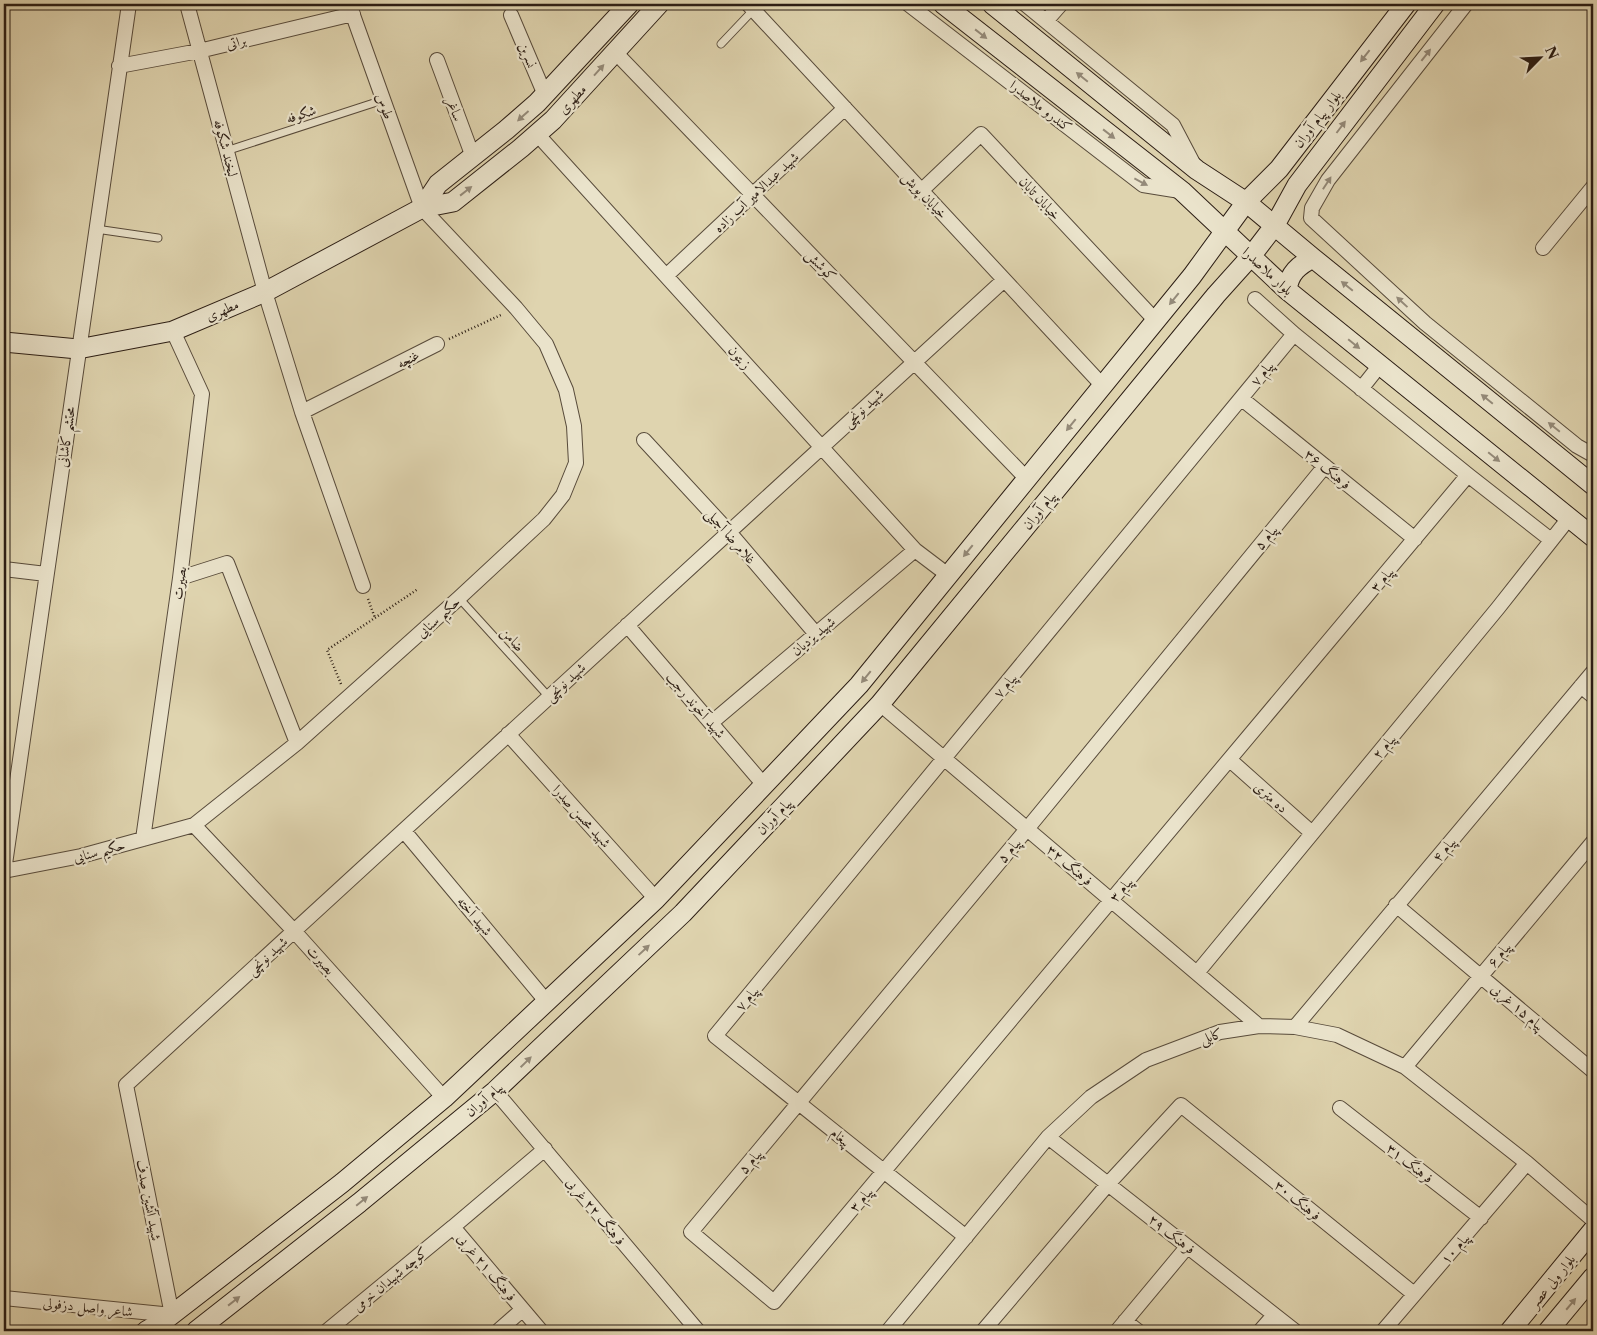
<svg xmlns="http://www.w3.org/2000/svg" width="1597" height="1335" font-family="'Libre Caslon Text',Amiri,serif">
<rect width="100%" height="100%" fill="#dfd4af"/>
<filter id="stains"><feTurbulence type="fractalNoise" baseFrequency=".004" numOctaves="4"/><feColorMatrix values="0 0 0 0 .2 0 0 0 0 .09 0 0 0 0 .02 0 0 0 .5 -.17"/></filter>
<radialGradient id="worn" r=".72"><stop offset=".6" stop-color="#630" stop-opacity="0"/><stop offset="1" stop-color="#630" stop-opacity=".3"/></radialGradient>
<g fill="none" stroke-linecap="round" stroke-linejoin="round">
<defs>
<path id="lane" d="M721,44l38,-40
M226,151l157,-51
M96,229l62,9
M459,598l90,99"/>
<path id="street" d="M187,4l78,288 37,120 61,174
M748,4l355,382
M908,4l235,181 37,6
M1025,4l148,121 21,40
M1466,4l-138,176 -16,28 -1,10 114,105 152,123 16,9
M511,15l34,80
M1046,21l15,-17
M615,52l412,427
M437,60l36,97
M119,66l80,-15 154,-37
M537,134l378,416 33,25
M921,191l60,-57 175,187
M1543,248l50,-61
M666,276l179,-168
M1255,299l39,35 174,141 83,65
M1361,389l19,-24
M1242,399l173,140
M302,412l135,-68
M644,440l85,92 87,102
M1325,466l-298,363 -336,403 83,70 694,-827
M4,569l42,5
M180,578l47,-15 70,180
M627,625l137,160
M1581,686l12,10
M880,704l379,322
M711,723l204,-173
M508,734l148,165
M1230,760l82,73
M194,825l100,106 150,167
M404,831l142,170
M143,839l37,-261 22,-184 -29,-63
M4,871l77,-15 113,-31 103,-82 162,-145 85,-79 19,-24 13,-32 -2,-37 -8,-36 -20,-46 -30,-36 -94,-100 -73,-204
M4,871l125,-867
M1396,905l197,166
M1197,973l301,-365 71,-90
M1295,1027l298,-355
M1405,1067l188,-225
M495,1091l203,240
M1340,1108l141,110
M1048,1137l247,194
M966,1237l-251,-201 579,-702
M4,1298l168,17 -46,-230 878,-805
M1125,1321l13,10
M327,1331l126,-104
M498,1331l24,-21
M541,1331l-88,-104 92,-78
M888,1331l160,-194 43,-40 55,-37 74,-28 39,-6 36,1 42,8 68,32 122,96 66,57
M983,1331l125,-147 73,-79 233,189
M1117,1331l70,-84
M1260,1331l14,-16
M1383,1331l144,-168"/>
<path id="secondary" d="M943,4l239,187 105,99 306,247
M992,4l205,166 49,32 67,56 280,227
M422,208l16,-24 68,-54 31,-27 92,-99
M1287,290c2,-17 12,-25 26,-32
M4,342l74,7 95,-18 92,-39 157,-84 31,-6 68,-54 32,-28 106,-116
M146,1331l19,-11 177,-137 102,-85 212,-199 203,-214 333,-409 54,-74 33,-33 127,-165
M196,1331l163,-128 136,-112 188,-178 197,-209 336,-409 36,-40 23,-30 22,-40 138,-181
M1510,1331l83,-101
M1548,1331l45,-54"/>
</defs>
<use href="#lane" stroke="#584b3b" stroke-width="9"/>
<use href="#street" stroke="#584b3b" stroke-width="16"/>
<use href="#secondary" stroke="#2b1d14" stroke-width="21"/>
<path stroke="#2b1d14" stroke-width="2.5" stroke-dasharray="1 2.5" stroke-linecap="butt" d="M449,339l54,-25
M368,599l7,19
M341,684l-14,-34 91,-61"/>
<use href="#lane" stroke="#eae3cb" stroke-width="7"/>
<use href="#street" stroke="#eae3cb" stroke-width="14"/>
<use href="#secondary" stroke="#eae3cb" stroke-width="19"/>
</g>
<defs><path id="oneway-solid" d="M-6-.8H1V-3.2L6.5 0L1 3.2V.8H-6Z" transform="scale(1.25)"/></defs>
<g fill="#948a79">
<use href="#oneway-solid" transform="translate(981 34) rotate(38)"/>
<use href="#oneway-solid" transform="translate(1426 55) rotate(-52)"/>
<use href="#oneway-solid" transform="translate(1365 56) rotate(128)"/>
<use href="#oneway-solid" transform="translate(599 70) rotate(-48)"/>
<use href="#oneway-solid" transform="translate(1082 77) rotate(-141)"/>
<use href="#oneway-solid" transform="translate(523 116) rotate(138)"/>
<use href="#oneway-solid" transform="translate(1341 127) rotate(-53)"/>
<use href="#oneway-solid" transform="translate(1109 134) rotate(38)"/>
<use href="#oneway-solid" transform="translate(1141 182) rotate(28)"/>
<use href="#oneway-solid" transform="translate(1327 183) rotate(-57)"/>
<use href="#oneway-solid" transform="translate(466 191) rotate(-38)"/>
<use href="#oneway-solid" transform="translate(1347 286) rotate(-141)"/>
<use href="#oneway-solid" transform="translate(1174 299) rotate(129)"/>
<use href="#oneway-solid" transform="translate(1402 302) rotate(-137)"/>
<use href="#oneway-solid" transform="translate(1354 344) rotate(39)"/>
<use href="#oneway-solid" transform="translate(1487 399) rotate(-141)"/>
<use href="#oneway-solid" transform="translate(1071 425) rotate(129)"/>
<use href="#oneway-solid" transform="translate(1554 427) rotate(-141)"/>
<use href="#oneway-solid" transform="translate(1494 457) rotate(39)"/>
<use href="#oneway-solid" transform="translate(968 551) rotate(129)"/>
<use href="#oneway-solid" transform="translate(866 677) rotate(129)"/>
<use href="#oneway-solid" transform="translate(644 950) rotate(-43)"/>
<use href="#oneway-solid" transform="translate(526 1062) rotate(-44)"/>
<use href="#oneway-solid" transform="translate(362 1201) rotate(-39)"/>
<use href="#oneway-solid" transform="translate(234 1301) rotate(-38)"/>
<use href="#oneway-solid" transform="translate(1571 1304) rotate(-50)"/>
</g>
<g text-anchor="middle" stroke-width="4.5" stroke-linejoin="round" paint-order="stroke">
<g font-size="14" fill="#2b1d14" stroke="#eae3cb">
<text transform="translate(236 42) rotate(-14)" y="5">براتی</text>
<text transform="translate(528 55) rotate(66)" y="5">نسرین</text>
<text transform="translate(572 99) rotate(-47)" y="5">مطهری</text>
<text transform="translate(385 106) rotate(70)" y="5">طوس</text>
<text transform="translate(1041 106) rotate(38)" y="5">کندرو ملاصدرا</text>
<text transform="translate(455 109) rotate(70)" y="5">ساغر</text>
<text transform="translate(301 114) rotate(-18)" y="5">شکوفه</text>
<text transform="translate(1317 119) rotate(-52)" y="5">بلوار پیام آوران</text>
<text transform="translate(226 148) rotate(75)" y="5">لبخند شکوفه</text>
<text transform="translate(756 192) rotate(-43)" y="5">شهید عبدالامیر آب زاده</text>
<text transform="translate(925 195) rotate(47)" y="5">خیابان پویش</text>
<text transform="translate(1040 198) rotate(47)" y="5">خیابان تابان</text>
<text transform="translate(821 265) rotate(46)" y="5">کوشش</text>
<text transform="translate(1268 271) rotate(43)" y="5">بلوار ملاصدرا</text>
<text transform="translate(222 310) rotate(-23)" y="5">مطهری</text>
<text transform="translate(740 357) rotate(48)" y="5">زیتون</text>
<text transform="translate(408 359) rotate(-27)" y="5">غنچه</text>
<text transform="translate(1262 373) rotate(-51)" y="5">پیام ۷</text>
<text transform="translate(863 408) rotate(-43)" y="5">شهید نونچی</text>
<text transform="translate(66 437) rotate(-82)" y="5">محتشم کاشانی</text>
<text transform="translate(1328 469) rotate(39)" y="5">فرهنگ ۳۶</text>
<text transform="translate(1039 510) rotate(-51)" y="5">پیام آوران</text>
<text transform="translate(731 536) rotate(49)" y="5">غلامرضا آجیلی</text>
<text transform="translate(1266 537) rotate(-51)" y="5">پیام ۵</text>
<text transform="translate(1382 579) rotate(-50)" y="5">پیام ۳</text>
<text transform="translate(179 583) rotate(-82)" y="5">بصیرت</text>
<text transform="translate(438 617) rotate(-42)" y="5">حکیم سنایی</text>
<text transform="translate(813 636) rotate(-40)" y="5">شهید یزدیان</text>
<text transform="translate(513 639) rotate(48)" y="5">ضامن</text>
<text transform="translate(565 682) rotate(-43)" y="5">شهید نونچی</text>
<text transform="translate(1005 685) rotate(-50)" y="5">پیام ۷</text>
<text transform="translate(696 705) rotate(49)" y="5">شهید آخوند رجب</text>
<text transform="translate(1384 746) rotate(-50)" y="5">پیام ۲</text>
<text transform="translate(1271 797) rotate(41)" y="5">ده متری</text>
<text transform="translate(582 816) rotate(48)" y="5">شهید محسن صدرا</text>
<text transform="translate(774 816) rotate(-47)" y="5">پیام آوران</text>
<text transform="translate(1444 849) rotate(-50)" y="5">پیام ۴</text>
<text transform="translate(1009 850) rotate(-50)" y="5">پیام ۵</text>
<text transform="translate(99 851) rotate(-15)" y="5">حکیم سنایی</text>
<text transform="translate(1070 865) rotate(40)" y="5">فرهنگ ۳۲</text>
<text transform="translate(1121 889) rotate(-50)" y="5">پیام ۳</text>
<text transform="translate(475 916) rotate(50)" y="5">شهید آخته</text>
<text transform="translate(1499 954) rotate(-50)" y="5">پیام ۶</text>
<text transform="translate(267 956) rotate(-43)" y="5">شهید نونچی</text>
<text transform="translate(321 960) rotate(48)" y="5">بصیرت</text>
<text transform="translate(747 998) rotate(-50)" y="5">پیام ۷</text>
<text transform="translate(1518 1007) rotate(40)" y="5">پیام ۱۵ غربی</text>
<text transform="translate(1211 1036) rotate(-18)" y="5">کابلی</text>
<text transform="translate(484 1099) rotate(-41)" y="5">پیام آوران</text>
<text transform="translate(841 1137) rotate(39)" y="5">پیغام</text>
<text transform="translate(750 1161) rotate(-50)" y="5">پیام ۵</text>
<text transform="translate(1410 1163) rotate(38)" y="5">فرهنگ ۳۱</text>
<text transform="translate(861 1199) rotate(-50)" y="5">پیام ۳</text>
<text transform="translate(149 1200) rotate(79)" y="5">شهید آتشین صدف</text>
<text transform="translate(1298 1200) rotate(39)" y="5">فرهنگ ۳۰</text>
<text transform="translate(596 1211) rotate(50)" y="5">فرهنگ ۲۲ غربی</text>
<text transform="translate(1172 1234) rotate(38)" y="5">فرهنگ ۲۹</text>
<text transform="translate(1455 1248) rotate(-49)" y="5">پیام ۱۰</text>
<text transform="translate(487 1267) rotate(50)" y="5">فرهنگ ۲۱ غربی</text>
<text transform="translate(390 1279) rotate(-40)" y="5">کوچه شهیدان خرمی</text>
<text transform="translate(1552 1281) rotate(-51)" y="5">بلوار ولی عصر</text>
<text transform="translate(88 1307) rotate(6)" y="5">شاعر واصل دزفولی</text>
</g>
</g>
<rect width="1597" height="1335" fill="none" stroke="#dfd4af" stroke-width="20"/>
<rect x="5" y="5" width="1587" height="1325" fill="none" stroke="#2b1d14" stroke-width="2.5"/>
<rect x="10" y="10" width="1577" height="1315" fill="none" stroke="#2b1d14"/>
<g transform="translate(1540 58) rotate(66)" stroke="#eae3cb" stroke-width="4" paint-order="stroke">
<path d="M0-4L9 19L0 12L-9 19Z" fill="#2b1d14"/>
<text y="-8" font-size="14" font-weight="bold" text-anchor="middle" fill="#2b1d14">N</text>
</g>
<rect width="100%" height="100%" filter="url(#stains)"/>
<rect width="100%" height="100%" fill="url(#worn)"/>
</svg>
